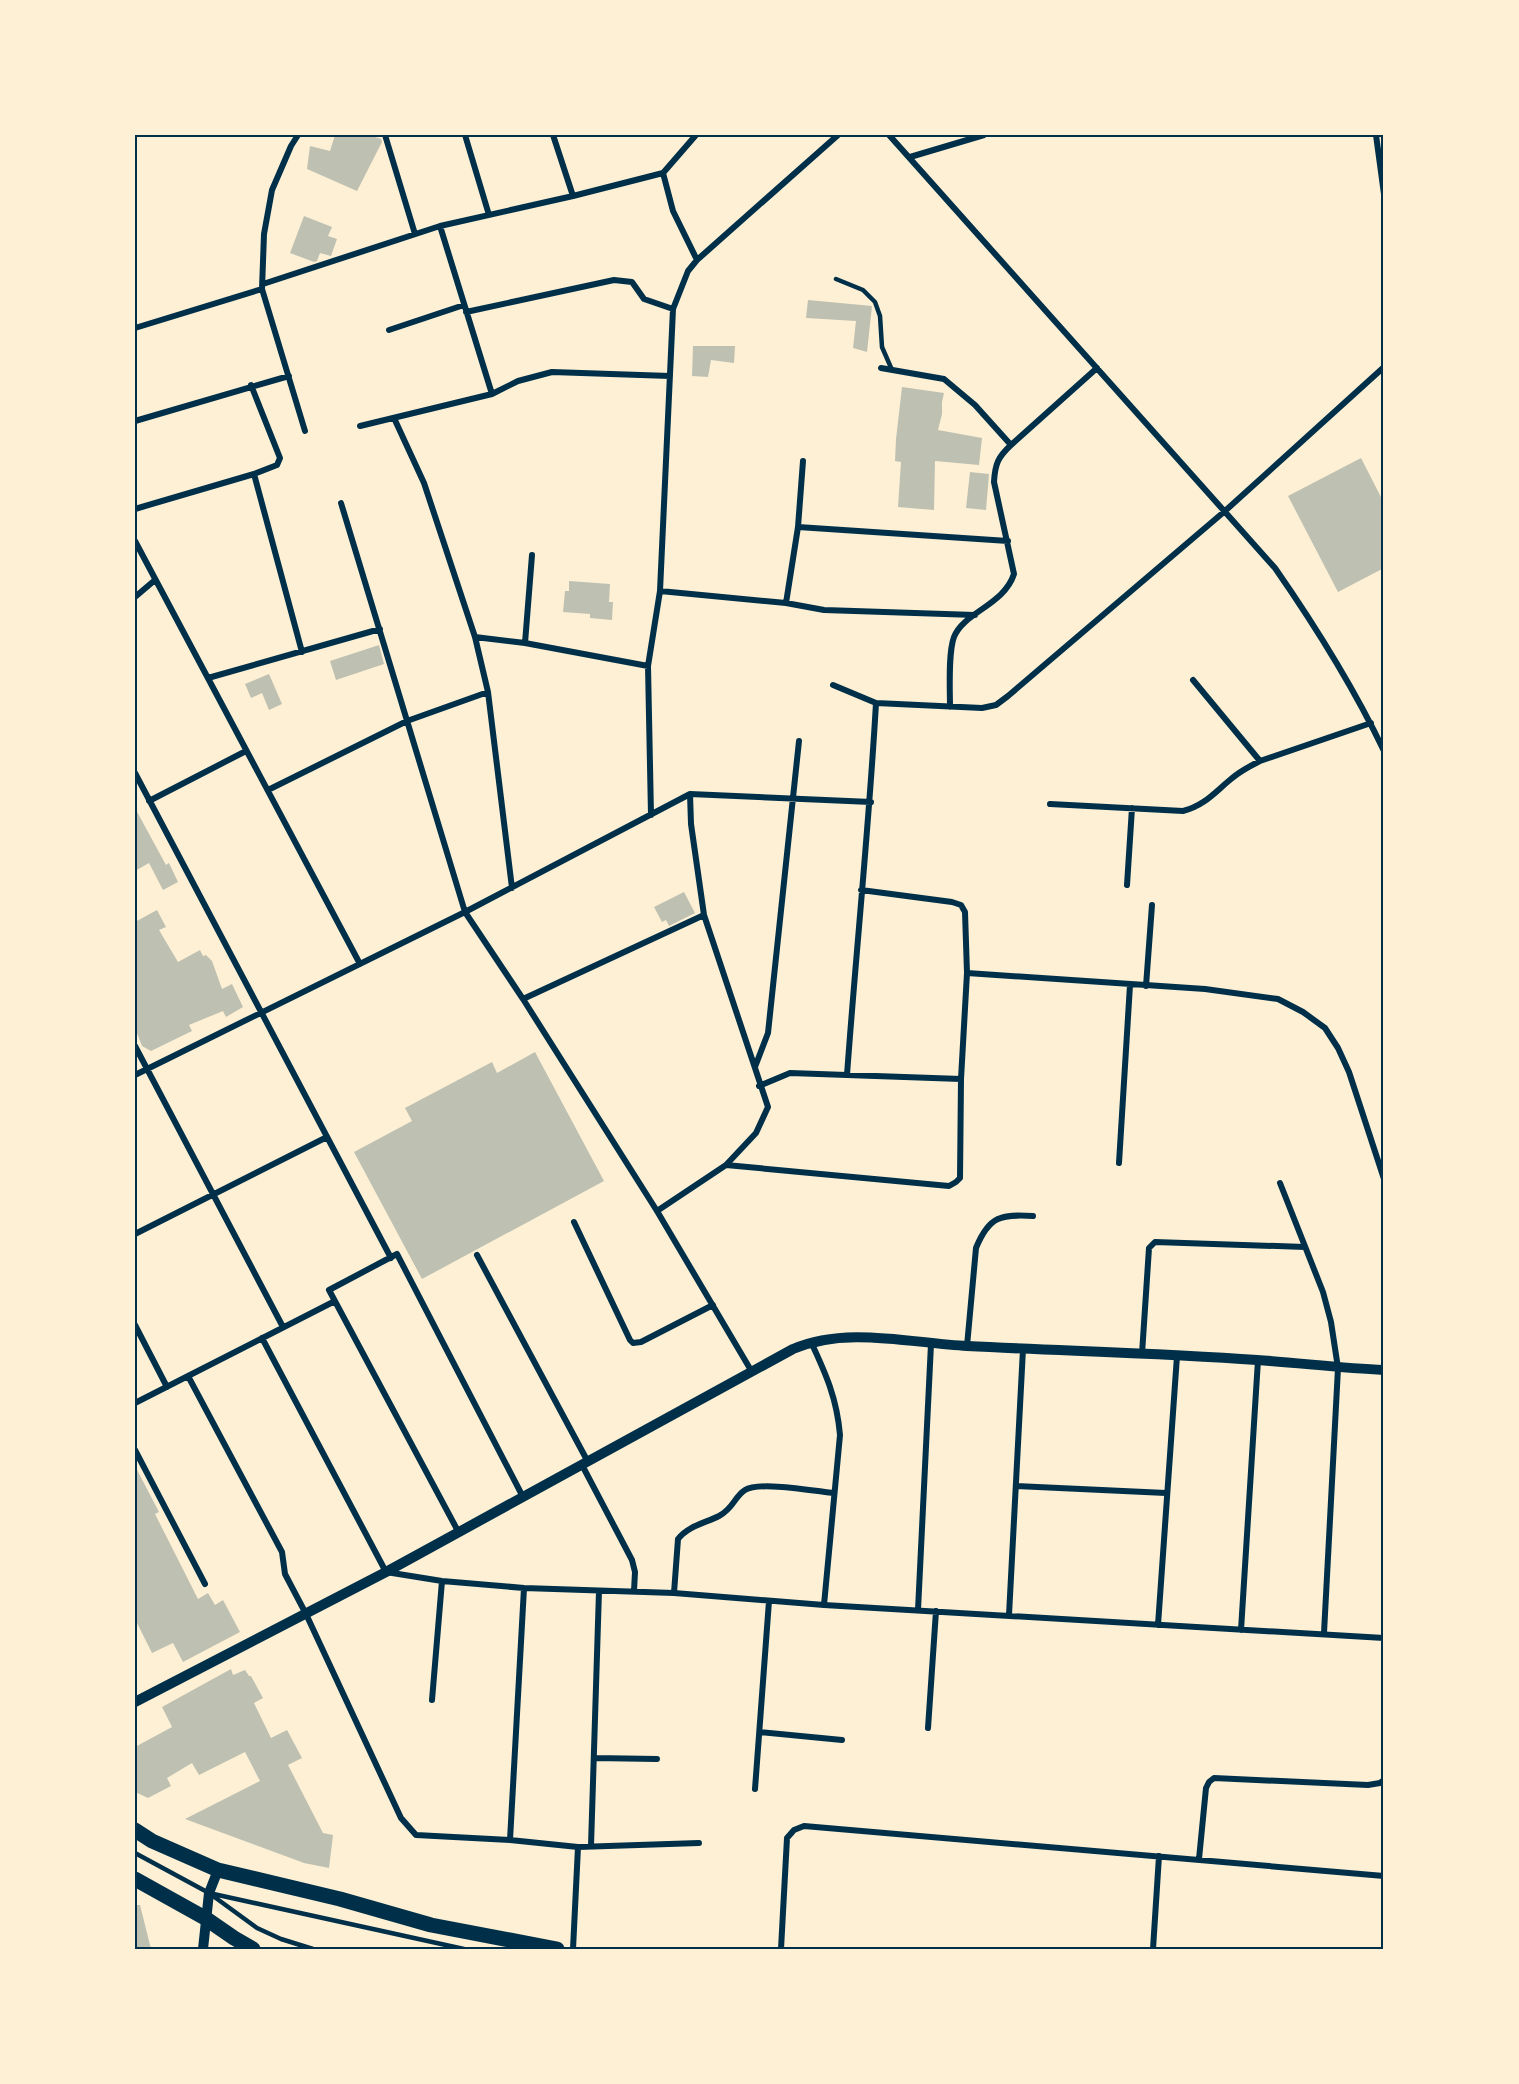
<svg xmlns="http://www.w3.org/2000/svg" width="1519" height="2084" font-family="Cabin,sans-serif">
<rect width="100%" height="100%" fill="#fdf0d5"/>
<path fill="#bec0b2" d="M335,135h35l11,4 1,3 -25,49 -50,-22 3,-23 20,5z
M304,216l28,11 -4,9 9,3 -6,17 -11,-3 -3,8 -3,1 -24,-9z
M808,300l64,6 -5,46 -14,-4 3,-27 -50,-3z
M693,346h42l-1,17 -23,-3 -3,17 -16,-1z
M902,387l42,6 -2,9v12l-4,16 44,8 -3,27 -44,-4 -1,49 -36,-3 3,-45 -6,-1 1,-22z
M1361,458l23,45v65l-46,24 -50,-96z
M970,472l19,2 -3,36 -20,-2z
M569,581l41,3 -1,18h4l-1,18 -22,-2v-4l-27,-2 2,-21h4z
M379,645l5,19 -48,16 -6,-19z
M269,674l13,30 -13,6 -7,-17 -11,5 -6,-14z
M135,808l31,57 3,-2 9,19 -15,8 -14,-27 -14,8z
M684,892l11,21 -26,13 -3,-6 -4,2 -8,-15z
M157,910l9,17 -7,3 19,32 22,-12 3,6 3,-1 6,6 10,28 10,-5 11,23 -17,10 -3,-6 -34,14 3,6 -41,20 -9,-5 -7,-18v-106z
M535,1052l69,129 -182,98 -68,-127 58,-31 -7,-13 87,-46 5,11z
M135,1466l24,46 -4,2 43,85 10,-6 7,12 8,-5 17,32 -57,30 -10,-19 -21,10 -17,-34z
M231,1669l2,6 12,-5 4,6h2l12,22 -9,5 17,35 16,-8 15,28 -14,7 35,68 10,2 -4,33 -25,-5 -119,-44 75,-38 -15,-29 -46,23 -7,-12 -25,15 4,8 -23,12 -13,-6v-45l37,-20 -10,-20z
M135,1905h5l11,44h-16z"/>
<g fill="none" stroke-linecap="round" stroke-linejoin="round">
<path stroke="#003049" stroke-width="4.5" d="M836,279l27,11 12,12 5,14 2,31 10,23
M135,1853l74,40 48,35 24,11 32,10
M209,1893l255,56"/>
<path stroke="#003049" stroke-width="6" d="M298,135l-7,11 -19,44 -8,44 -2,55 43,142
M385,135l30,99
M465,135l24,80
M553,135l20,61
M889,135l386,433c41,59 78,118 109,183
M1376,135l8,59
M910,157l74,-22
M663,173l10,38 24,49
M440,226l52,168
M263,284l177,-58 133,-30 90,-23 33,-38
M466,312l148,-32 18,2 12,17 29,10
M135,328l127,-39
M389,330l75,-25
M881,368l63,11 31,26 36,40
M394,418l30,65 51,154 13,55 24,196
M135,421l154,-45
M360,426l132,-32 26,-13 34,-9 118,4
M254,474l48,178
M341,503l124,409 58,87 134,212 95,161
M135,509l119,-35 23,-9 3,-7 -29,-73
M798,527l210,14
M135,541l225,423
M660,591l126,12 12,-76 5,-66
M135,597l20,-17
M786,603l38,7 151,5
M475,637l50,6 123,23
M525,643l7,-88
M208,678l172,-49
M1193,680l67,81
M833,685l43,18 106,5 14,-3 12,-9 217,-185 159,-144
M950,707c0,-18 -2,-54 4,-70 10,-25 50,-32 60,-63l-20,-92c1,-18 4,-25 17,-37l86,-77
M135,773l256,485
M268,790l139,-69 81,-29
M149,801l97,-50
M1050,804l133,7c21,-5 32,-19 48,-32 9,-8 19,-13 29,-18l111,-38
M651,815l-3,-149 12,-75 13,-282 15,-38 9,-11 141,-125
M1127,885l5,-77
M967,973l238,16 73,10 25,13 22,16 13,20 11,24 35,107
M1146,986l6,-81
M523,999l181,-84
M135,1046l148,281
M755,1067l13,-34 31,-292
M135,1075l330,-163 225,-118 181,8
M847,1075c9,-124 22,-248 29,-372
M759,1086l31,-13 171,6
M1119,1163l11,-178
M726,1165l223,21 7,-4 4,-4 1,-99 6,-106 -2,-61 -4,-7 -9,-3 -91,-12
M1280,1183l43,109 8,30 7,46 -14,265
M657,1211l69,-46 30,-32 12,-26 -64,-192 -13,-91 -1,-30
M574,1222l56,118 3,3 8,-1 72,-37
M135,1234l192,-97
M477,1255l111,207
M135,1325l32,62
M262,1338l124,234 56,9 82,7 150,5 150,12 560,33
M811,1342c15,32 26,57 29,93l-16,170
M967,1346l9,-98c13,-32 25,-34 57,-32
M1142,1354l7,-106 6,-6 150,5
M188,1376l94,176 3,22 21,40 95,204 15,17 94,5 68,7
M135,1403l200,-102
M135,1450l70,134
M582,1465l50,95 3,12 -1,19
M1016,1486l150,7
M459,1533l-130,-243 68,-36 126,243
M674,1593l4,-54c10,-13 27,-16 41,-23 15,-8 15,-19 26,-26 14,-9 70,1 89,3
M918,1610l13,-266
M1009,1615l14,-266
M1158,1625l19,-269
M1241,1630l17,-270
M432,1700l10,-119
M928,1728l8,-117
M760,1732l82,8
M594,1758l63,1
M755,1789l14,-188
M510,1840l14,-252
M591,1846l8,-255
M1199,1859l7,-71 3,-6 5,-4 154,7 12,-2 4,-3
M573,1949l5,-102 121,-4
M781,1949l6,-111 7,-8 10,-4 580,50
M1153,1949l6,-93"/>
<path stroke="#003049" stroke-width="10" d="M135,1702l251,-130 407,-223c53,-23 117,-6 174,-3 97,5 194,7 290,14 43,3 85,8 127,10
M203,1949l6,-56 9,-23"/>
<path stroke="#003049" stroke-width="15" d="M135,1830l17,11 66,29 122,29 91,26 126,24
M135,1879l70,39 29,20 19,11"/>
</g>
<rect width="1519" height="2084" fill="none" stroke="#fdf0d5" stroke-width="273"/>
<rect x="136" y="136" width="1246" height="1812" fill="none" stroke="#003049" stroke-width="2"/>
</svg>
